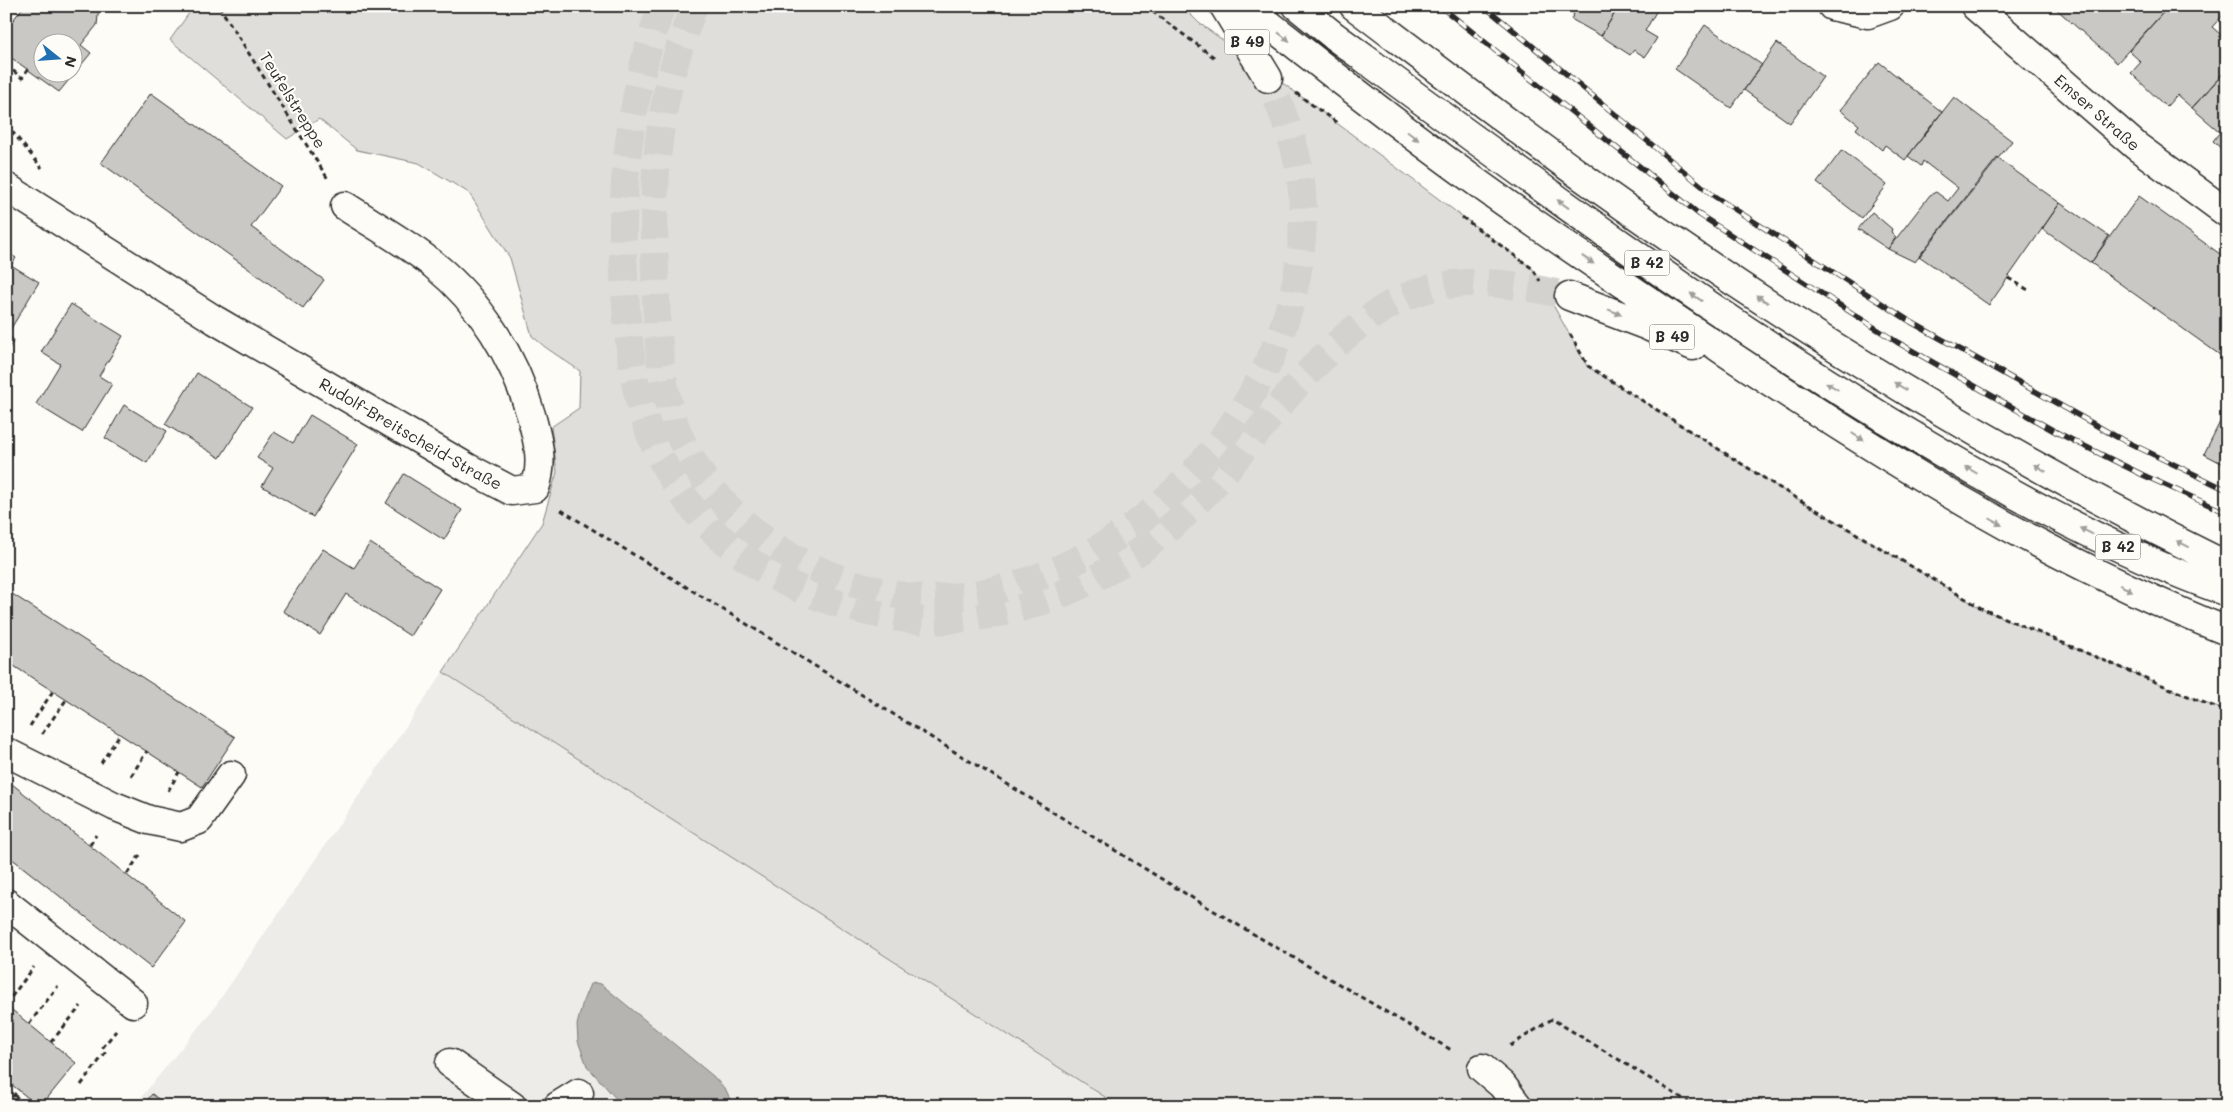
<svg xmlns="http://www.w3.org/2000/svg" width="2233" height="1112" font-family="Mali,sans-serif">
<rect width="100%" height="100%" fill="#fdfcf7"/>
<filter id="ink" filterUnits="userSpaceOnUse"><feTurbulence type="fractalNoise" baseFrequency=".02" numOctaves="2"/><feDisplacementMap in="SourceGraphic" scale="10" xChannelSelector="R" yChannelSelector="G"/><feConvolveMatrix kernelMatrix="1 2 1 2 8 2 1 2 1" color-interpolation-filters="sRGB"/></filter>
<g filter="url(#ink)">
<path fill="#edece8" d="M443,672l676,434h-985l80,-98z"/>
<path fill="#dfdeda" stroke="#858482" d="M194,6h988l17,17 96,69 238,177 54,97 191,121 204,122 220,93 25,9v395h-1108l-676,-434 99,-149 15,-51 -6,-45 28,-19 1,-37 -35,-24 -13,-11 -22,-78 -41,-65 -50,-30 -62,-13 -38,-31 -32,20 -117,-99z"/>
<path fill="#b5b4b1" stroke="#7e7d7b" d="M596,983l5,1 112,92 13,14 5,11 -1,5h-105l-6,-4 -32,-36 -9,-25 -1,-16 6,-24 7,-17z"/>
<path fill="#c9c8c4" stroke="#2b2b2b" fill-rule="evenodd" d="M24,6h22l6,5 4,-5h43l-2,19 -16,20 10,8 -32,39 -53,-38v-25zM42,42h30v30h-30z
M1564,6h55l-18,30 -30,-17 3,-5z
M1619,6h32l6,4 -12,21 12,7 -12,19 -11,-7 -4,5 -29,-19z
M2053,6h116l-52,57z
M2169,6h14l5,5 4,-5h28l-2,3 6,5 -12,13 15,13 -2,3 2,2v24l-35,39 -15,-13 -11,12 -35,-34 10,-11 -12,-11z
M1705,25l57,40 -31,43 -56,-39z
M1777,43l46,34 -33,46 -46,-33z
M1879,62l63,50 -37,48 -20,-15 -3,5 -26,-21 3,-4 -19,-15z
M2227,69v85l-14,-13 7,-9 -28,-24z
M151,93l130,93 -30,41 73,53 -21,28 -202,-145z
M1954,97l58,44 -97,121 -27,-13 42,-54 6,-3 12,9 10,-13 -35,-27 -2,5 -13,-10z
M1842,150l45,35 -25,33 -45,-35z
M1997,158l63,45 -71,102 -70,-49z
M2139,196l88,63v101l-136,-97z
M2060,203l49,33 -18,27 -49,-34z
M1872,212l20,17 -1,3 5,5 -8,12 -30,-20z
M6,251l10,7 -5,7 28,17 -32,53 7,5 -8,13z
M71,304l52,32 -24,40 13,8 -30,48 -46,-28 24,-40 -19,-12z
M197,373l55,34 -32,51 -55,-34z
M124,405l43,26 -20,32 -42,-25z
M2224,414l3,2v50l-23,-12z
M310,415l48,29 -45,73 -51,-31 11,-18 -16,-10 17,-26 19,11z
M404,474l58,36 -18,30 -58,-37z
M370,543l70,46 -30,47 -64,-42 -26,41 -37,-24 40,-62 31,19z
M6,590l229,147 -33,50 -196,-126z
M12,784l174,138 -35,46 -145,-114v-62z
M6,1005l70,58 -35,43h-3l-32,-26z
M152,1094l15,12h-24z"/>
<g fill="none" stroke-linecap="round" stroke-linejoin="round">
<path stroke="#d3d2ce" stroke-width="28" stroke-dasharray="28 14" stroke-linecap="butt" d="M662,6c-31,82 -43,182 -38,269 2,39 5,78 13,116 19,85 71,152 148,191 44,22 92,35 142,39 10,0 21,-1 31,-2 102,-8 195,-64 261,-140 52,-61 109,-145 182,-180 55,-26 111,-16 168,-3
M694,6c-11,30 -22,61 -28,93 -14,65 -13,133 -10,199 2,45 5,97 24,139 22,49 62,91 109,118 41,23 101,45 148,43 197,-8 380,-208 365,-406 -3,-41 -18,-77 -34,-114"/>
<defs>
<g id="minor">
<path d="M1832,6l36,8 22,-8"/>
<path id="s1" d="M1975,6l161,140 91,67"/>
<path id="s2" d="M6,187l209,133 253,148 44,23 23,-3c9,-26 3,-47 -4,-73 -17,-58 -50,-112 -97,-150 -27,-22 -60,-40 -89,-59"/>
<path d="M6,752l108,54 35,14 32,7 18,-7 32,-45"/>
<path d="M6,903l127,100"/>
<path d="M450,1063l62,43"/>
<path d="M1482,1068l20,17 16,21"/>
<path d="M558,1106l21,-13"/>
</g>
<path id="highway" d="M1224,6l44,72
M1246,6c77,61 154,121 233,178 79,57 161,111 242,165 162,108 325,210 506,282
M1297,6l37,30c181,133 361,267 553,384 109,66 220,129 340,172
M1354,6c78,59 155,118 234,175 202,145 416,275 639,385
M1569,296l76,29 48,21"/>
</defs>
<use href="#minor" stroke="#2b2b2b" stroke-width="31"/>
<use href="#highway" stroke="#2b2b2b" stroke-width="31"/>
<path stroke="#2b2b2b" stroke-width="3" stroke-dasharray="5 4" stroke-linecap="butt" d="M219,6l109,173
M1145,6l70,52
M6,65l16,13 6,-9
M1296,93l41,30
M6,124l36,44
M1462,217l71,52 7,12
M2008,278l22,13
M1570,334l18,32 190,121 205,122 219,93 25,9
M561,510l643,395 249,146
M6,670l4,-6
M30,726l23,-35
M42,734l24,-34
M101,763l19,-29
M131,776l16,-25
M168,791l11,-19
M90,845l6,-10
M6,867l6,-8
M127,874l15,-22
M6,956l5,-7
M6,1004l28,-37
M29,1024l29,-38
M51,1042l30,-36
M1510,1046l42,-27 143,87
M81,1085l24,-32 -2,-6 13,-16
M14,1095l13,11
M6,1103l13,-13"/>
<use href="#minor" stroke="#fdfcf7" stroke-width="28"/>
<use href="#highway" stroke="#fdfcf7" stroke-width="28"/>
<defs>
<path id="rail" d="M1440,6l260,209 197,127 159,90 87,43 84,38
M1484,6l230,190 197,126 206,115 110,53"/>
</defs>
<use href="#rail" stroke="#2b2b2b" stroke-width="5.5"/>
<use href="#rail" stroke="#fdfcf7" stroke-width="4" stroke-dasharray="11" stroke-linecap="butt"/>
</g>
<defs><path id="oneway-solid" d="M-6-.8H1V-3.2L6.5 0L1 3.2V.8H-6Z" transform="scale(1.25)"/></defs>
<g fill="#9e9e9b">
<use href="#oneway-solid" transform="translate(1284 37) rotate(38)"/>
<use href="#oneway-solid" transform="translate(1413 136) rotate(37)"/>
<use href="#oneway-solid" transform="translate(1563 204) rotate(-144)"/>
<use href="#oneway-solid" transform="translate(1588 260) rotate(34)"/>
<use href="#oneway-solid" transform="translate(1696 297) rotate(-146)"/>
<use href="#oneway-solid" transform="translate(1762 299) rotate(-147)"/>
<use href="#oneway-solid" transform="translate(1615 312) rotate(21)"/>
<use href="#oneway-solid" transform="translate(1832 386) rotate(-148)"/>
<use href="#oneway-solid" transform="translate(1900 386) rotate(-148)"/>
<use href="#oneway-solid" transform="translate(1858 437) rotate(32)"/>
<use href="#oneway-solid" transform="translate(2040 468) rotate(-150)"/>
<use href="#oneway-solid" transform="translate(1971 470) rotate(-150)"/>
<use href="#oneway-solid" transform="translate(1996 522) rotate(30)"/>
<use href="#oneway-solid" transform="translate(2086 531) rotate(-154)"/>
<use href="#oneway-solid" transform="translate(2183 544) rotate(-154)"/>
<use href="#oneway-solid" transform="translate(2126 588) rotate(25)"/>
</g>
</g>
<g text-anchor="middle" stroke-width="4.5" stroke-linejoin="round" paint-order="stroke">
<g fill="#fdfcf7" stroke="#6a6a68" stroke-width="1">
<rect x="1224.5" y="29.5" width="45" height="25" rx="4"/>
<rect x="1624.5" y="250.5" width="45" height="25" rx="4"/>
<rect x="1649.5" y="324.5" width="45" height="25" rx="4"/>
<rect x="2095.5" y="534.5" width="45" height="25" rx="4"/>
</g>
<g font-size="15" font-weight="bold" fill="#2b2b2b">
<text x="1247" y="47">B 49</text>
<text x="1647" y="268">B 42</text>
<text x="1672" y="342">B 49</text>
<text x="2118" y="552">B 42</text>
</g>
<g font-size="16" fill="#2b2b2b" stroke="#fdfcf7">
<text transform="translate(293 100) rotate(58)" y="6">Teufelstreppe</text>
<text dy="6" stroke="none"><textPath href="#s1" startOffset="162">Emser Straße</textPath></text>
<text dy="6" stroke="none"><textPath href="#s2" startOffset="474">Rudolf-Breitscheid-Straße</textPath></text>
</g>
</g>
<rect width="2233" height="1112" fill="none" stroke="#fdfcf7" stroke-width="25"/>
<rect x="12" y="12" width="2208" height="1087" fill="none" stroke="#2b2b2b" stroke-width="2" filter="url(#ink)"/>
<g transform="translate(58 58) rotate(107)"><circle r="24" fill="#fdfcf7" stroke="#a9a8a5"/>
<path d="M0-4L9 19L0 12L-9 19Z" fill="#1f6fb2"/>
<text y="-8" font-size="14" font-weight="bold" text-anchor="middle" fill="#2b2b2b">N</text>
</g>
</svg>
